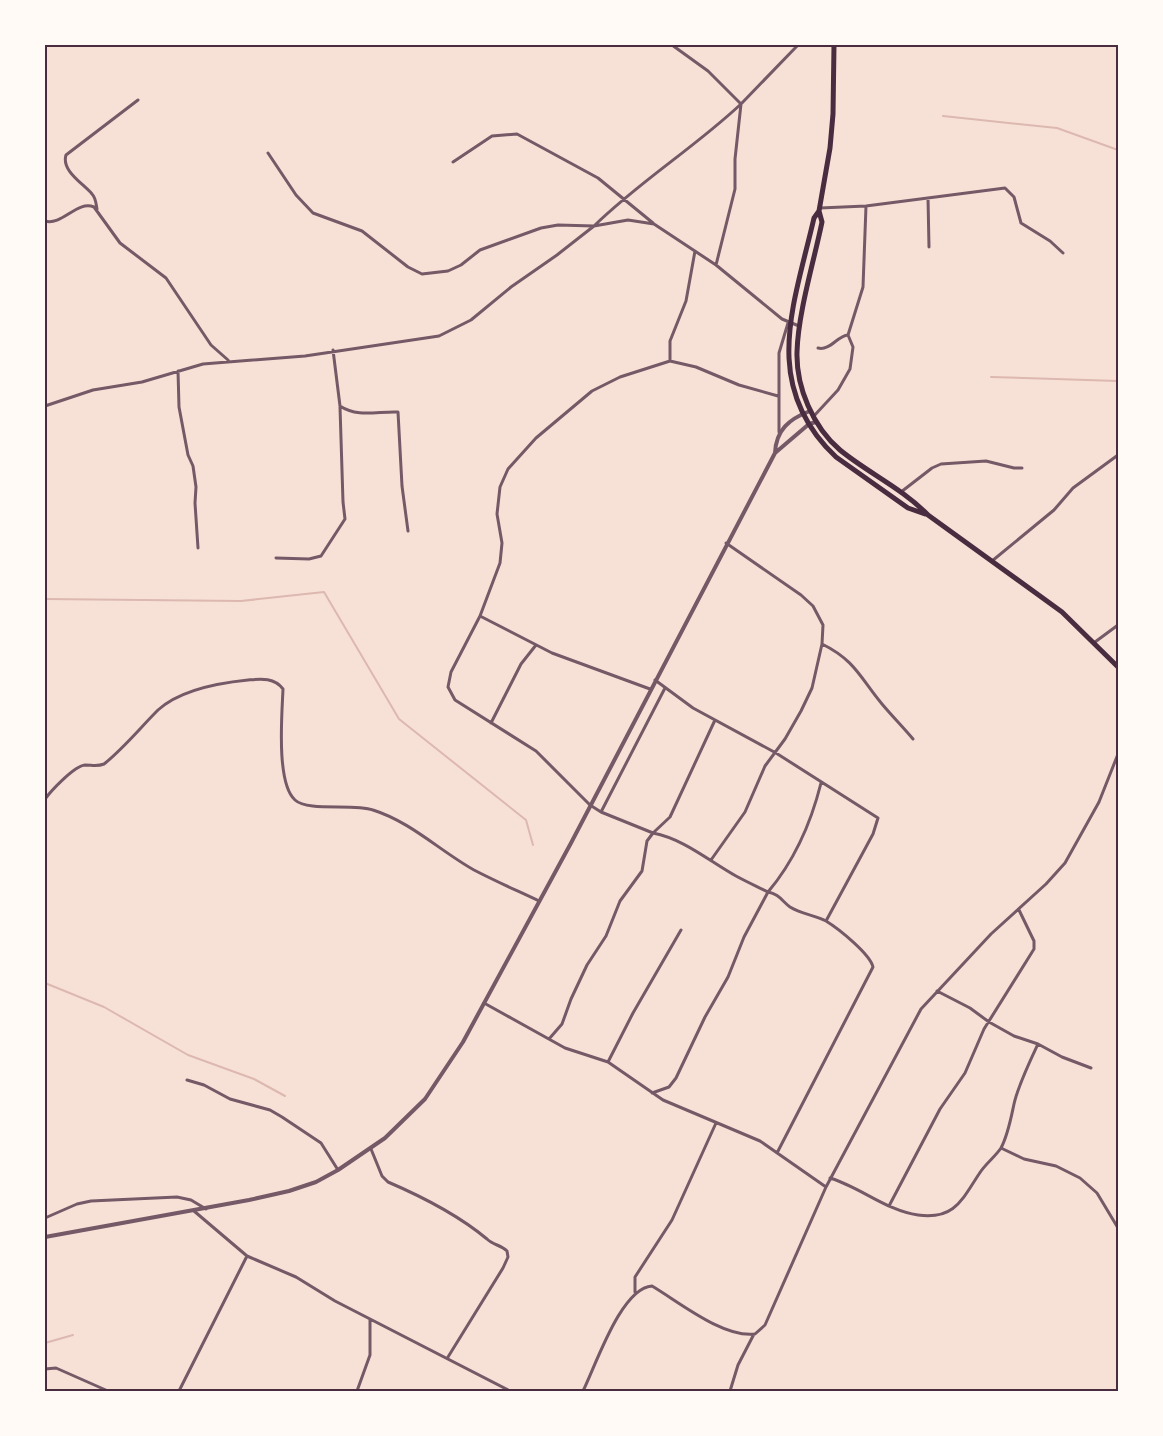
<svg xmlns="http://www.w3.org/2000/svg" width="1163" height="1436" font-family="'PT Sans',sans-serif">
<rect width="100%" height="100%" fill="#f7e1d7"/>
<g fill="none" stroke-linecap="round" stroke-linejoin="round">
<path stroke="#dcb8b0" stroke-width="2" d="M943,116l114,12 61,22
M991,377l127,4
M45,599l196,2 83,-9 75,127 127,101 7,25
M45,983l59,24 84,48 66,24 31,17
M45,1343l28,-8"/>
<path stroke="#755966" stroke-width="3" d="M268,153l28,42 17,18 49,18 46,36 14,7 26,-3 13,-6 19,-15 61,-22 17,-3 36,1c46,-45 100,-78 147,-122l-33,-33 -36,-26
M453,162l39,-26 25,-2 81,44 55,45
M928,198l1,49
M820,208l46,-2 139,-18 9,9 7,26 29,18 13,12
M97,209c-1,-5 -1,-11 -5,-15 -8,-10 -31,-23 -26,-39l72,-55
M45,221c17,5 32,-21 49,-14l26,36 46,35 45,67 17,15
M716,265l19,-76v-30l6,-55 57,-59
M818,348c12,3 19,-12 30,-13
M333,350l7,56c18,12 38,5 58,6l4,74 6,45
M670,361v-20l16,-40 9,-50
M178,371l1,36 9,48 5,11 3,21 -1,16 3,45
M45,406l48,-16 49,-8 61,-18 102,-8 134,-20 32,-16 40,-33 46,-32 37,-29 34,-6 26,4 62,41 66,54 17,7
M813,417l25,-27 12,-21 3,-22 -5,-12 15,-48 3,-81
M779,432v-79l9,-30
M901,492l31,-24 9,-4 45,-3 28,7h8
M276,558l33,1 12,-3 24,-37 -2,-17 -3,-95
M992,561l62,-51 19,-22 45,-33
M480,616l72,37 98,36
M1095,642l23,-17
M822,644c33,16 39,35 60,60 10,12 21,23 31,35
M655,680l38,28 83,45 102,65 -5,16 -47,87
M715,720l-45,97 -17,16 -52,-21 -11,-7 -54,-54 -81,-51 -7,-13 3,-15 29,-56 20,-53 2,-20 -5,-29 3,-27 8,-18 28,-31 56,-47 28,-14 50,-16 26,6 43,18 39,11
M491,723l30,-59 15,-19
M45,799c6,-8 29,-33 40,-34 7,0 12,2 19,-1 20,-16 36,-36 54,-54 22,-20 60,-27 90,-30 12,-1 26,-3 35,9 -1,25 -7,94 12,111 13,12 59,3 78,10 38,12 67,41 101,60 21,11 44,21 65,31
M601,812l64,-124
M711,860l34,-48 20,-46 20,-27 16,-28 11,-23 10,-44 1,-19 -10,-19 -12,-11 -75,-52
M937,991l33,17 19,14 25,14 24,8 24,13 29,11
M484,1003l81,45 43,14 55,38 97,41 66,46
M549,1039l13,-15 9,-25 16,-34 19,-29 14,-35 22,-30 5,-30 6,-8c31,6 56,28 83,43 11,6 22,11 32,16l-24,45 -16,40 -23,40 -29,61 -7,9 -17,6
M608,1062l25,-49 48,-83
M187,1080l17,5 26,14 40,11 12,7 39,26 17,27
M1001,1148l23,11 32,7 24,12 17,15 21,35
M371,1149l11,27 6,6c35,15 69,32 99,57 6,6 14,6 20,12l1,6 -5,11 -55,89
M777,1153l96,-186c-3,-13 -34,-38 -47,-46 -11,-6 -25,-7 -36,-14 -8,-6 -11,-13 -22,-15 27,-32 43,-69 53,-109
M830,1178c30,9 57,33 88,37 36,5 44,-15 61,-41 6,-10 16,-17 22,-26 7,-13 10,-30 13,-44 4,-18 16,-43 24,-60
M889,1206l51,-97 25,-36 19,-44 50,-80v-8l-15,-31
M194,1211l53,45 49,21 39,24 175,90
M45,1218l32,-14 14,-3 86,-4 14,3 15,9
M635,1292v-15l37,-57 44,-97
M45,1369l11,-1 52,23
M179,1391l68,-135
M357,1391l13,-36v-36
M583,1391c13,-26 38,-103 69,-105 27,16 71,52 103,48l10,-9 61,-138 95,-178 70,-75 55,-50 19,-21 34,-61 19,-48
M730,1391l8,-26 16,-31"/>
<path stroke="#755966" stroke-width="4" d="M775,453l34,-29 7,-2
M45,1237l204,-37 40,-9 27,-9 22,-12 47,-32 40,-39 38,-57 108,-199 204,-390c1,-23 14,-34 35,-42"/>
<path stroke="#4a2c40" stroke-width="5" d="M834,45l-1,69 -3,34 -11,63 -5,7c-20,87 -54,167 22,239l72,51 17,6
M819,211l3,11c-8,39 -24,91 -25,130 -1,35 16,75 43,98 28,23 62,38 88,65l134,97 56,55"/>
</g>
<rect width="1163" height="1436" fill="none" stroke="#fffaf5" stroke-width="92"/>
<rect x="46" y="46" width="1071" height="1344" fill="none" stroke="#4a2c40" stroke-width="2"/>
</svg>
